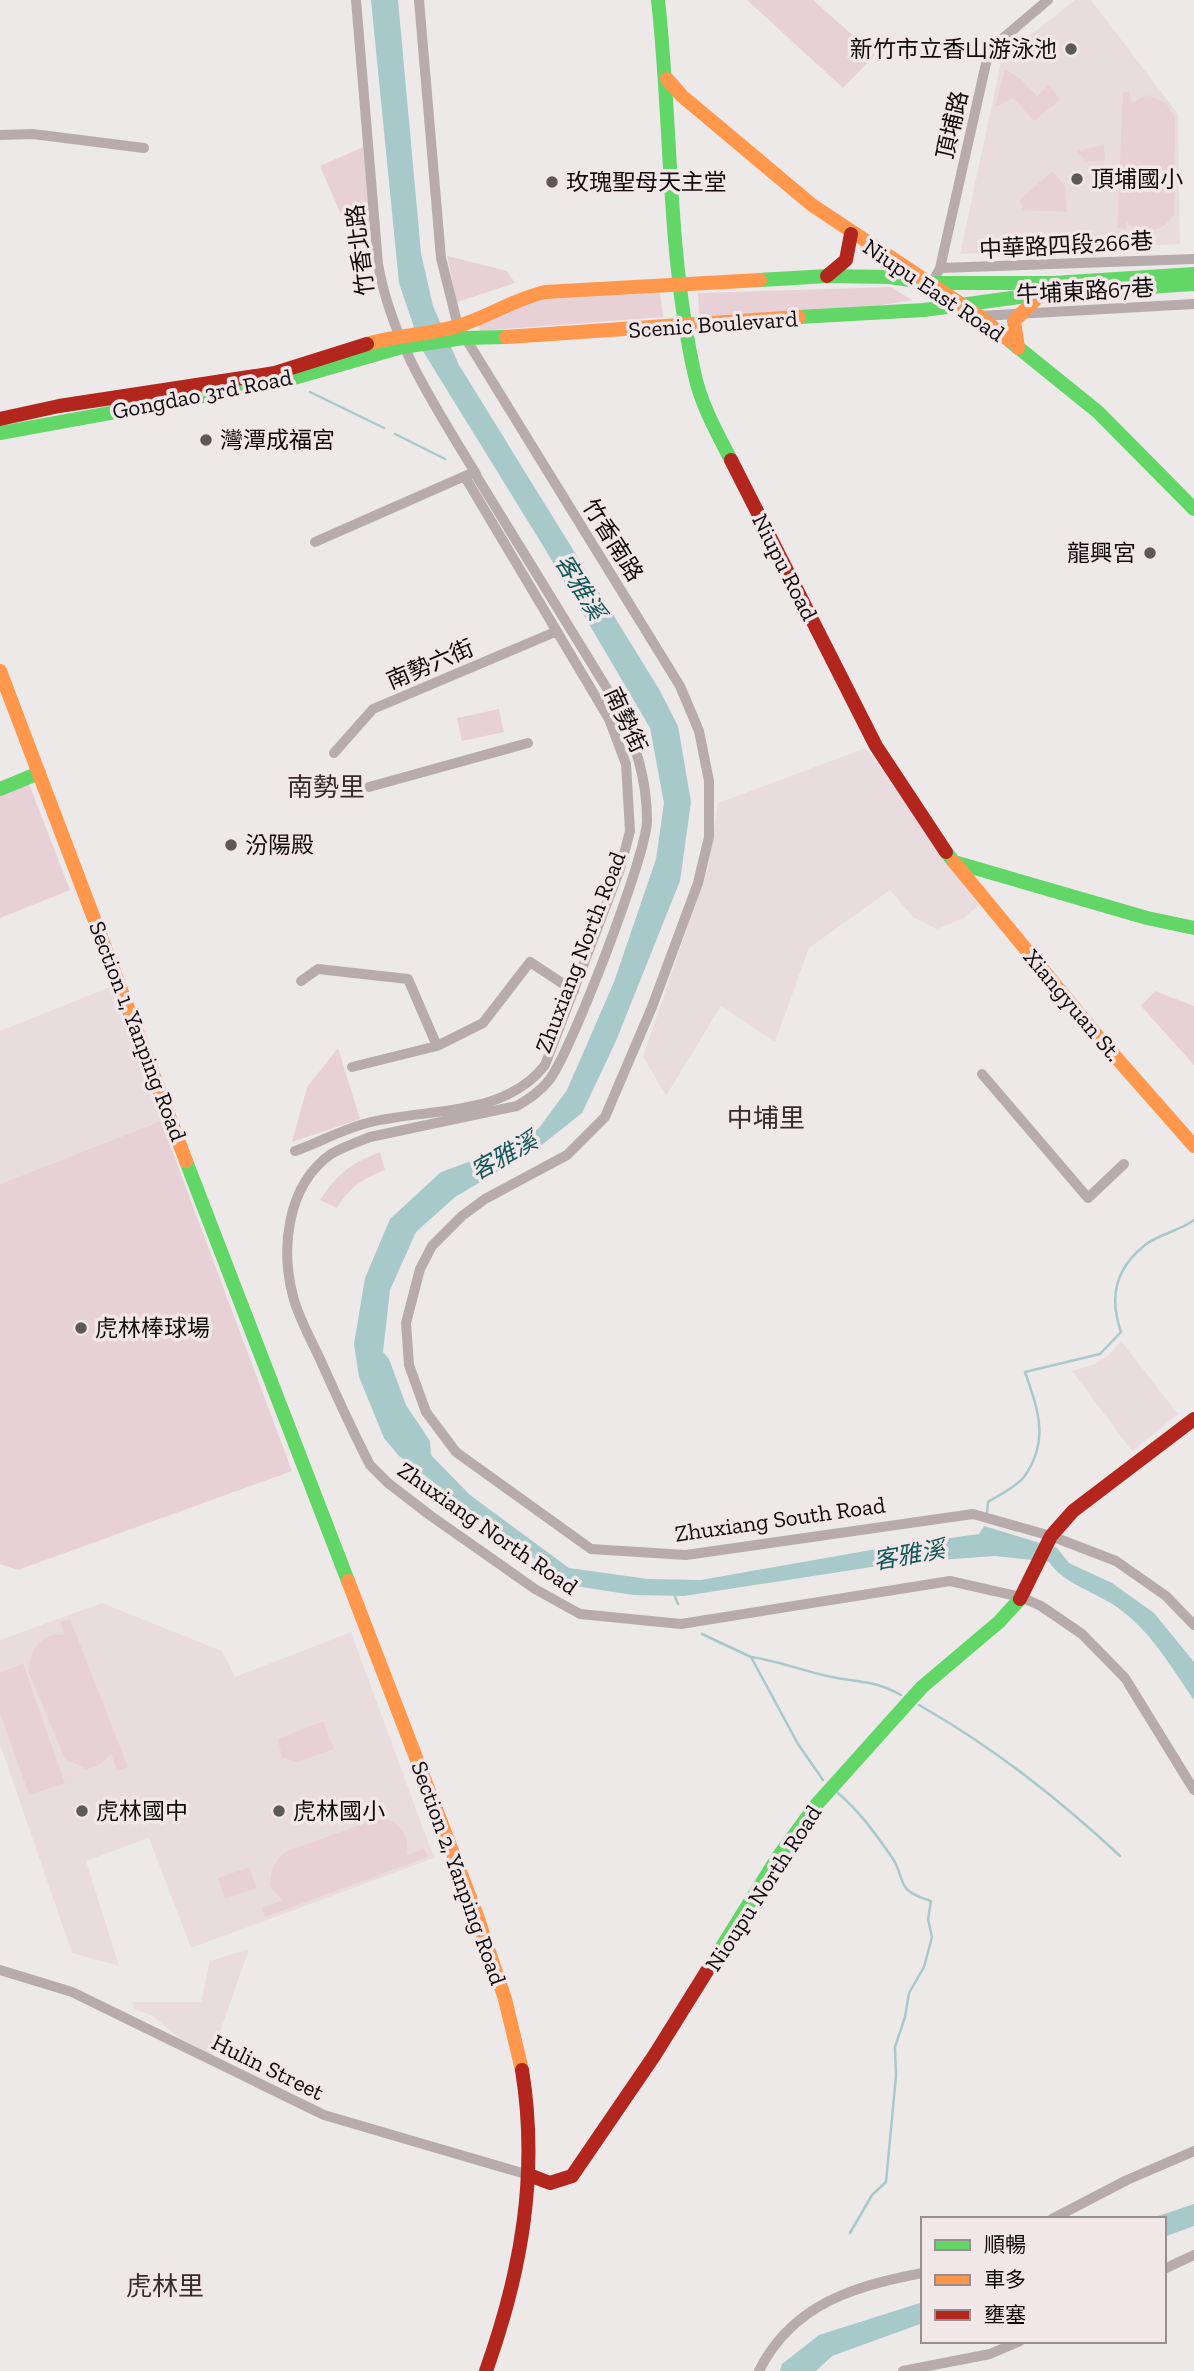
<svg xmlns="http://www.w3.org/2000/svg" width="1194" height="2371" font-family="'Zilla Slab','Noto Sans TC',serif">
<rect width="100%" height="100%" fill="#eee9e9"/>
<path fill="#e9dcdf" d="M1075,0h16l87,114 2,130 -220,10 41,-192 18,-18z
M866,748l113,157 -15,13 -27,11 -24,-12 -23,-27 -81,58 -34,94 -54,-36 -55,90 -23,-40 65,-188 10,-65z
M110,987l51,134 -161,63v-153z
M1121,1341l57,73 -46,37 -60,-80 23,-7 14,-9z
M102,1603l120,48 13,26 116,-45 83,226 -243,90 -42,-110 -63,23 33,105 -47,-13 -72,-209v-104z
M249,1949l-37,106 -28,-13 -33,-27 -17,-6 -1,-7h68l9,-41z"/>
<path fill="#e8d1d6" d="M747,0h66l62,55 -32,33z
M1005,69l16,10 16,17 12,-11 11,15 -26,21 -21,-23 -18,9z
M1123,92h6l2,11 16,-8 19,8 9,14 -1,97c-11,19 -31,22 -47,8l-1,7 -9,-1z
M1104,145l1,16h-19l-9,-10z
M363,147l8,75 -29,-5 -22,-51z
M1052,171l13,15 2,26 -44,-2 -3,-10z
M447,256l60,15 8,12 -58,19z
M891,287l21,13 -48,8 -165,8 -1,-23z
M660,293l3,24 -183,14 -2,-8 41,-17 27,-7z
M499,709l5,23 -42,9 -5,-23z
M29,784l41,106 -70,28v-122z
M1155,991l39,15v59l-53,-59z
M338,1048l22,71 -68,23 15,-55z
M161,1121l131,350 -274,99 -18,-6v-380z
M380,1152l5,18c-23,9 -35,17 -48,38l-17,-8c18,-27 30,-36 60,-48z
M70,1619l58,148 -11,4 -6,-17 -13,12 -12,3 -21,-10 -36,-86c0,-21 12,-43 36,-38l-5,-13z
M23,1664l42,119 -36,12 -29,-82v-41z
M323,1721l11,28 -36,13 -16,-4 -4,-19z
M383,1817c18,7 28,19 23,38l18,-6 4,8 -163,60 -3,-9 20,-8 -12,-14c1,-17 4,-25 17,-35z
M249,1867l8,21 -32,11 -7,-21z"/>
<path fill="#a8c9c9" d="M371,0h27l23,253 12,53 26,59 200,324 19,37 13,76 -11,79 -64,160 -34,72 -44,35 -83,49 -39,35 -26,58 -7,62 6,7 17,46 24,36 1,14 39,40 99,73 79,11 53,1 198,-35 80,-11 5,-8 73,22 12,15 43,20 42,30 40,49v38c-23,-33 -43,-69 -77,-93 -22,-15 -53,-23 -68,-45l-54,-6 -98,7 -213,33 -51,-1 -64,-10 -170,-129 -15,-18 -25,-61 -5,-33 11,-66 25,-59 51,-47 58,-21 40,-23 28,-38 47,-108 42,-123 8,-56 -14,-75 -105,-179 -124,-201 -22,-65z
M1194,2204v22l-30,11v-18h-15z
M923,2302v21l-91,33 -16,15h-36l2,-7 37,-29z"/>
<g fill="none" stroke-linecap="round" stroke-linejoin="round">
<path stroke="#a8c9c9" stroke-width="2.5" d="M310,392l74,36
M395,434l50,25
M987,1513l1,-11c11,-7 28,-15 36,-25 26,-37 14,-67 1,-105l75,-18 21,-22c-12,-35 -6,-63 24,-87 14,-11 35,-14 49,-25
M674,1594l4,10
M702,1634l49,23 47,87 25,36
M751,1657c30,4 57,16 86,21 28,5 38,3 64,17
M919,1705c74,42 139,93 201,151
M838,1793c21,18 37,40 53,63 17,24 1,33 40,45l-3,18 4,18 -8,30 -15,26 -4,24 -10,30 1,29 -10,106 -14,13 -22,38"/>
<path stroke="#b7abae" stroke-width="10" d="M356,0l22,264c14,79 57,142 98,210
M419,0l22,258 17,68 222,360 19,45 10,50v56l-11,46 -46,124 -47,110 -38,38 -82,44 -23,17 -30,30 -12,23 -14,54 3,42 17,47 30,40 135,97 95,6 287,-41 78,22 65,25 50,35 28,29
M0,135l33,-1 111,14
M940,268l254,-9
M932,283l8,-15 49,-218 59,-50
M980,316l214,-12
M315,542l159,-70 140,228c20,39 33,76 33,121 -1,36 -75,228 -97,258 -9,12 -20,19 -33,27l-147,31c-13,5 -27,10 -39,17 -45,32 -51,97 -37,146 6,20 17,40 26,59 16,36 32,71 50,106l18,18 43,33 104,73 45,25 101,10 269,-43 71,16 20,9 41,28 43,44 69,112
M334,753l39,-44 182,-77
M369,787l159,-44
M301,981l17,-12 90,10 29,67
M352,1067l85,-21 46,-23 47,-61 44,29
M982,1074l106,124 36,-34
M295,1151c25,-9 50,-23 76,-29 58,-14 134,-5 174,-57l75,-196 10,-38 -4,-67 -17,-45 -144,-242
M0,1970l72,22 252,123 205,60
M1052,2219l75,-39 67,-29
M1164,2269l30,-14
M759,2371c33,-67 97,-86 164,-98
M903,2371l87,-17 30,-13"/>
<path stroke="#63d668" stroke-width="14" d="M658,0c14,125 9,253 37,376 6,28 23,59 36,84
M760,280l67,-4 62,1 43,6h122l140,-9
M799,317l125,-7 117,-16 153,-10
M1010,341l88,71 96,97
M0,433l280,-51 122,-35 62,-9 42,-1
M0,789l39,-16
M946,852l8,10 193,56 47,10
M186,1161l162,420
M707,1971l71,-114 39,-53 105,-117 77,-65 21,-23"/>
<path stroke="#ff974d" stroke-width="14" d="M667,79l15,17 130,109 167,111 31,25
M506,337l293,-20
M367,344c30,-9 61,-9 91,-18 30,-9 56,-27 87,-34l215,-12
M1018,348l-4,-27 27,-27
M0,671l186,490
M954,862l145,176 95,108
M348,1581l128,332 29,86 17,71"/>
<path stroke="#b3261e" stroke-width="14" d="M827,276l19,-16 5,-26
M0,419l59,-13 216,-33 92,-29
M731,460l145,286 70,106
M1020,1599l31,-63 22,-25 121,-92
M529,2175l21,8 22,-7 82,-120 53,-85
M486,2371c35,-98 53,-197 36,-301"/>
</g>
<g fill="#5d5959" stroke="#f1e6e8" stroke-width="2.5">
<circle cx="1071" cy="49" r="7"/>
<circle cx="1077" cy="179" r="7"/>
<circle cx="552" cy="182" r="7"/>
<circle cx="206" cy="440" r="7"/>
<circle cx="1150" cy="553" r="7"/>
<circle cx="231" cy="845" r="7"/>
<circle cx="81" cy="1328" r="7"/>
<circle cx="82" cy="1811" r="7"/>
<circle cx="279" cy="1811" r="7"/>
</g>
<g text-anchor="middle" stroke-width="7" stroke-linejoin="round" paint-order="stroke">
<g font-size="23" fill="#0f0b0c" stroke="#f1e6e8" text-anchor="start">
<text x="1057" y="57" text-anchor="end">新竹市立香山游泳池</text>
<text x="1091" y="187">頂埔國小</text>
<text x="566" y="190">玫瑰聖母天主堂</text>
<text x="220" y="448">灣潭成福宮</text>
<text x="1136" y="561" text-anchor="end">龍興宮</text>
<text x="245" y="853">汾陽殿</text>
<text x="95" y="1336">虎林棒球場</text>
<text x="96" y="1819">虎林國中</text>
<text x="293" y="1819">虎林國小</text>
</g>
<g font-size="23" fill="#0f0b0c" stroke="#f1e6e8">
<text transform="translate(952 125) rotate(-77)" y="8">頂埔路</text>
<text transform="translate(1066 245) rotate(-3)" y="8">中華路四段266巷</text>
<text transform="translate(360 250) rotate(-97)" y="8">竹香北路</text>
<text transform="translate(934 290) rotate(34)" y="8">Niupu East Road</text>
<text transform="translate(1085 291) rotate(-3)" y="8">牛埔東路67巷</text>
<text transform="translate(713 324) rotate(-4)" y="8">Scenic Boulevard</text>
<text transform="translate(202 394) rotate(-11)" y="8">Gongdao 3rd Road</text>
<text transform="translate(613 540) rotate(58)" y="8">竹香南路</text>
<text transform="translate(785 567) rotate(63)" y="8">Niupu Road</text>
<text transform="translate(430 664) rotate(-23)" y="8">南勢六街</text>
<text transform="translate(626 720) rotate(65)" y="8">南勢街</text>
<text transform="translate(580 952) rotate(-69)" y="8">Zhuxiang North Road</text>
<text transform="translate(1073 1005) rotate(50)" y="8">Xiangyuan St.</text>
<text transform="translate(138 1031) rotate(69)" y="8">Section 1, Yanping Road</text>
<text transform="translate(780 1519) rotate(-8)" y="8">Zhuxiang South Road</text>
<text transform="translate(488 1528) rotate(35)" y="8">Zhuxiang North Road</text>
<text transform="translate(459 1873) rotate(70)" y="8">Section 2, Yanping Road</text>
<text transform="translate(763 1888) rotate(-57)" y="8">Nioupu North Road</text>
<text transform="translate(268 2067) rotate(26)" y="8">Hulin Street</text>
</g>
<g font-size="24" font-style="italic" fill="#135859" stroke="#f1e6e8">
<text transform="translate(580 587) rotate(58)" y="8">客雅溪</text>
<text transform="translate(504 1156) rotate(-29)" y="8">客雅溪</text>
<text transform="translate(909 1555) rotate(-10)" y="8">客雅溪</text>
</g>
<g font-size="26" fill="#342c2e" stroke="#f1e6e8">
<text x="326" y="796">南勢里</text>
<text x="766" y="1127">中埔里</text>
<text x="165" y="2295">虎林里</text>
</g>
</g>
<rect x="921" y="2217" width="245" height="126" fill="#f1e6e8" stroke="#978e90" stroke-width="2"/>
<rect x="935" y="2240" width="35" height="10" fill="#63d668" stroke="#978e90" stroke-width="2"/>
<text x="984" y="2252" font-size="21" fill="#0f0b0c">順暢</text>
<rect x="935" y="2275" width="35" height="10" fill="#ff974d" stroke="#978e90" stroke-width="2"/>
<text x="984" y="2287" font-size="21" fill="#0f0b0c">車多</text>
<rect x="935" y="2310" width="35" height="10" fill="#b3261e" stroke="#978e90" stroke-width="2"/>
<text x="984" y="2322" font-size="21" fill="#0f0b0c">壅塞</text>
</svg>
